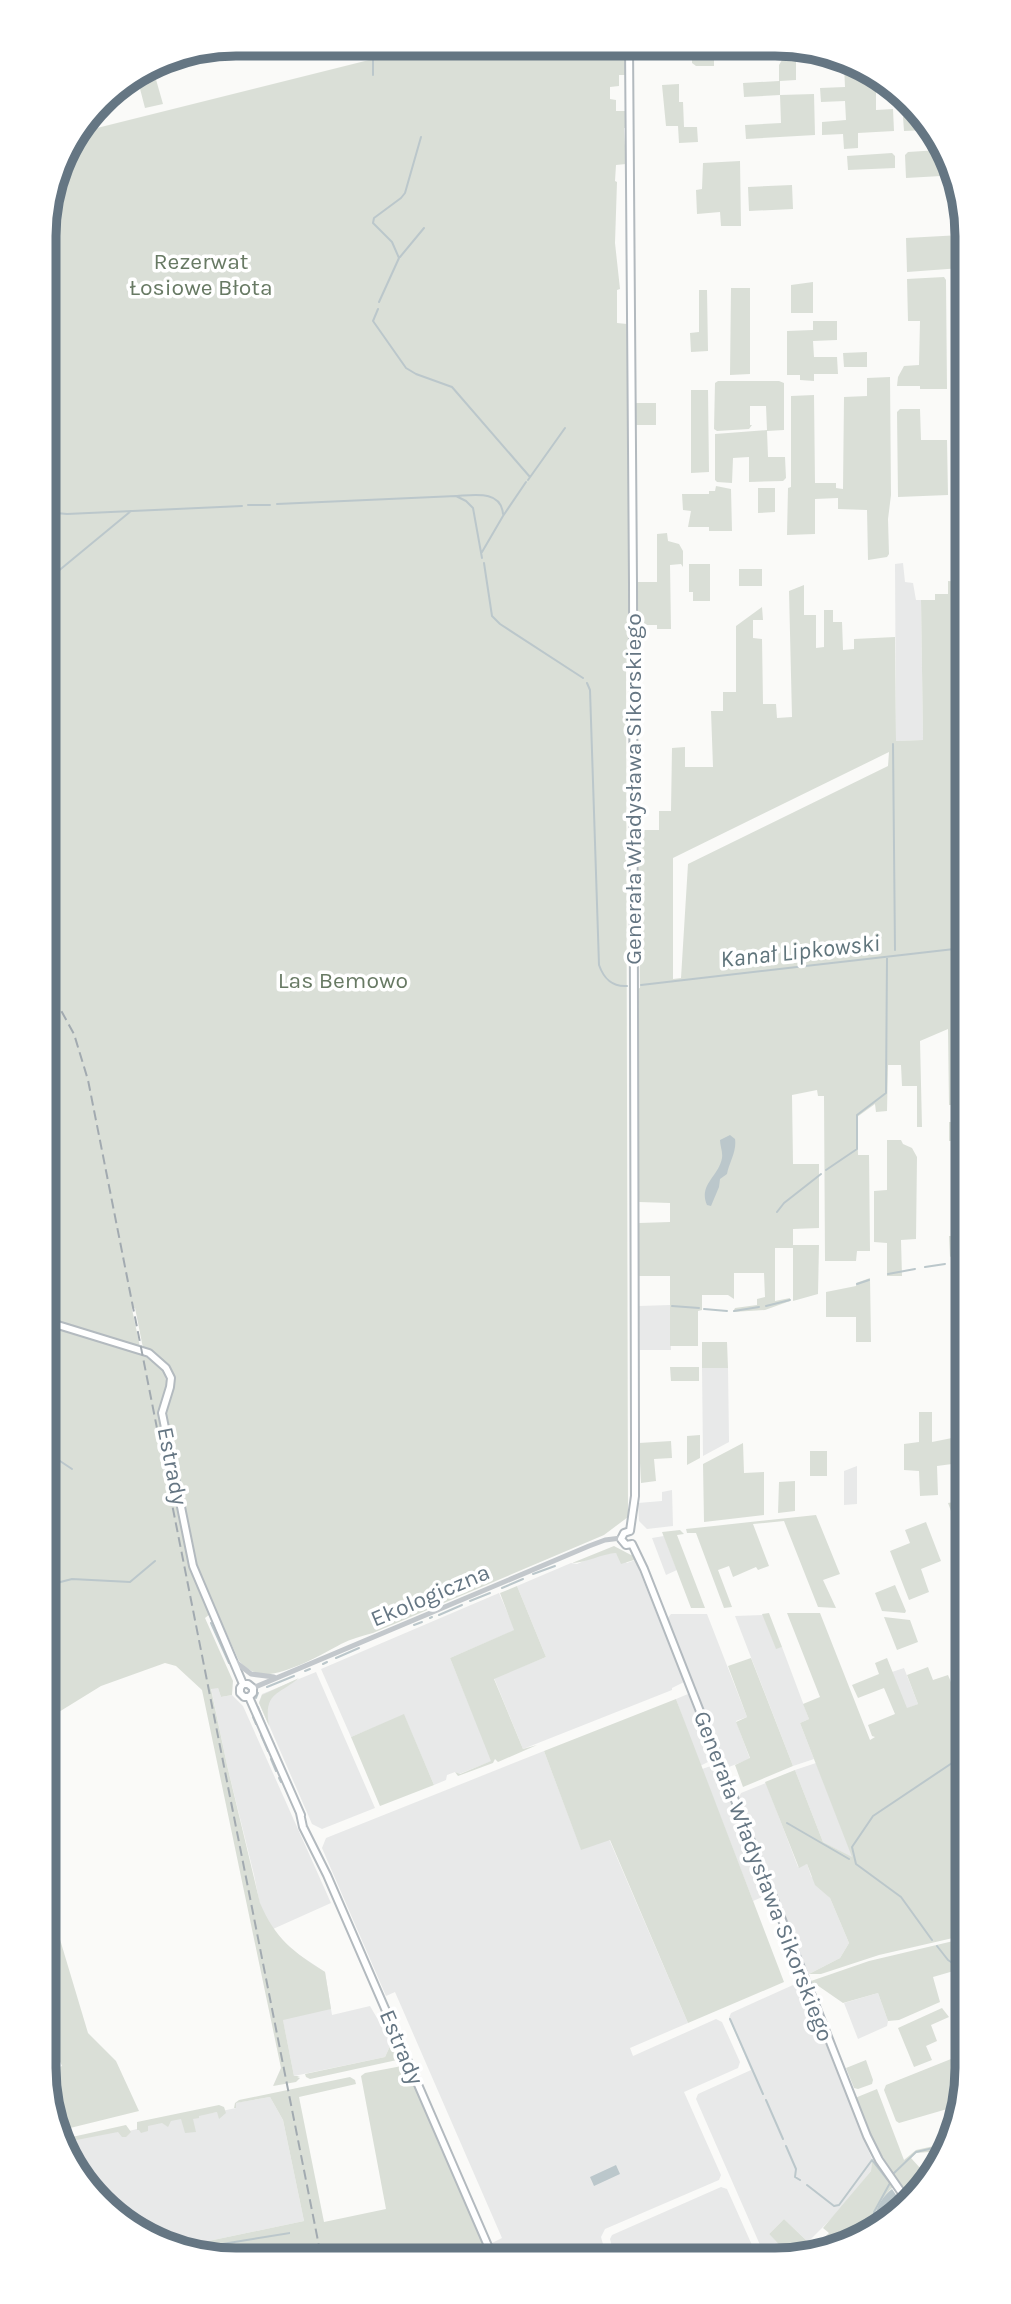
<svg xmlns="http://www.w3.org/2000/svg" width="1011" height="2304" font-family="Karla,sans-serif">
<rect width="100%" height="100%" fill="#fafaf8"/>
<path fill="#e8e9e9" d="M903,563l2,19 8,1 3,17h5l2,140 -27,1 -1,-177z
M670,1305l1,45h-31l-1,-44z
M702,1368h26l1,71v3l-26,14z
M857,1466v38l-13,1v-34z
M672,1490l1,36 -26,3 -8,-8 -1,-18 24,-2v-9z
M664,1536l13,34 -11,5 -14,-37z
M616,1553l11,10 8,-3 49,122 -12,6v2l-149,59 -29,-71 52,-21 -29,-71 54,-23 6,1 23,-10z
M499,1593l16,37 -65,28 42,103 -33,13 -4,-2 -8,3 -1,5 -12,5 -30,-70 -53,22 -30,-68z
M671,1614h36l40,103 -11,4 14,38 -24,9 -59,-149z
M763,1615l13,33 6,-1 27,72 -9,4 14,36 -21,7 -58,-150z
M904,1668l14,36 -12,5 -14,-37z
M316,1672l59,136 -53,21 -10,-5 -53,-122 3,-8z
M211,1688h7l3,9 11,-2 11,11 88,197 -58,26 13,17 39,26 7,43 38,-9 7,12h2l12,26 -6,13 -91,19 -40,-201 -27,-110z
M688,1694l26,65 -14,7 -24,-67z
M544,1751l37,98 28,-10 79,184 -58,25 3,8 83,-37 6,3 18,40 -2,6 -54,24 37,83 -2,5 -114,49 -4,8 5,18h-111l-5,-11 12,-6 -107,-246 -9,4 -64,-148 4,-10z
M816,1763l37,95 -30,-16 -28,-72z
M714,1765l2,1 51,129 -14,6 -51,-132z
M766,1783l32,84 9,-3 4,12 19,22 19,45 -9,15 -31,16 -5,-4 -66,-171 3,-6z
M793,1985l11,5 68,169 -1,12 -33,41 -30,30 -24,-23 -15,15 19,20h-24l-68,-155 2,-5 53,-24 -22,-52 2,-5z
M878,1993l10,28 -1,5 -29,13 -14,-36z
M270,2097l13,23 21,101 -124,26 -71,-35 -44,-71 58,-13 6,3 8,-2 4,-5 76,-12 19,-4 -1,-5z
M721,2187l6,2 29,65 -142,1 -4,-16 2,-4z"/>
<path fill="#dadfd7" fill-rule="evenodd" d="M380,45l246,1v29h-7v11l-9,1v12l6,1v11h10l-1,17h-1l2,36 -10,1 -1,16 2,1 -2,61 5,46 -3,1v33l10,1 3,347h-4l2,846 -24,18 -231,98c-11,3 -22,6 -32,11 -18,10 -57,32 -78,30 -11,-1 -17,-6 -24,-13l-43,-96 -30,-147 5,-47 -13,-16 -15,-7 -8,-40 -3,1 8,38 -92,-28 -4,-1096 20,-72 13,-18 304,-76z
M692,51h22v15h-18l-4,-3z
M796,59v21l-16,1v14l34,-1 1,41 -69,4 -1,-14 36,-2 -1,-28 -36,2 -1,-14 36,-2v-16l3,-5z
M844,65l43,22 -11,1v22l17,-1 1,22 -36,2v15l-14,1 -1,-15 -21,1v-13l24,-2 -1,-19 -24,1 -1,-14 25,-1z
M155,76l8,28 -18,4 -7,-27z
M679,84v18h4l1,25h13l1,15 -19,1 -1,-17h-12l-4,-41z
M920,116l8,14 -24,1 -1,-14z
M939,150l2,26 -35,2 -1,-23 3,-3z
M892,153l3,3v12l-47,2 -1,-14z
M740,161l1,65h-20l-1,-14 -23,2 -1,-24 6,-1 1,-26z
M792,185l1,24 -44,2 -1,-24z
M961,235v33l-54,4 -1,-34z
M944,277l2,3 1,109h-27v-3h-23l1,-9 6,-11 15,-1 1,-44h-12l-1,-42z
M813,282v31h-22v-28z
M731,288h19v86l-20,1z
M699,290h8l1,61 -17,1 -1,-19 9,-1z
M813,321h24v19l-24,1 1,16h23l1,17h-24v7l-14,-1v-5h-13v-44l26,-1z
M953,345h8v34h-7z
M867,352v15h-23l-1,-14z
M890,377l1,118 -3,24 1,35 -2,3 -19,3 -1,-50 -29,-1v-11l-23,1v35l-28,1 1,-47 3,-1v-91l23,-1 1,88h21v5l7,1 1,-92 23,-1v-18z
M718,381h61l5,2v47l-17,1 1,26h17l1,21 -3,3 -34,1v-25l-16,1 -1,25 -15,-1 -2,-2v-46l52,-4 -1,-24h-16v19h2l-3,4 -32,2 -3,-2 1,-46z
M691,390h17l1,82 -18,1z
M635,403h21v22h-20z
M962,408v28h-8v-24z
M900,409h20l1,31h26l1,55 -50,2 -1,-85z
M716,486l15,3 1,42h-23v-4h-21l3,-16 -8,-1 -1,-16h27v-3h6z
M758,488h17v24l-17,1z
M667,533l1,8 11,3 4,7v16l-2,-3 -11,1 1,64h-14v-4h-20v-43h20v-48z
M689,564h21v37h-17v-9h-4z
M739,569h23v17h-23z
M948,581l14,1v31l-3,1v28l3,1v22h-3l1,176h3v21l-3,1v82h3l1,160h-15l-1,-76 -28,12 2,86h-5v-41h-15l-1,-21h-13l-1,46 -11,1 -1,-8 -18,13 1,38h11l1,96h-13l-1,10h-31l-1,-165h-6l-1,-6 -25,5 1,69h26v64l-26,1v16h26l-1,49 -25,7v-53h-18v53l15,-3v3l-25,9 -32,2 2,-4 22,-3v-6l8,-2 -1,-24h-30v26l-6,-4h-26v15l-4,1v35h-28v-70h-31v-53l31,-1v-19l-31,-1 -2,-213 3,-1 -2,-158h21v-19h12l1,-63 13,-1v20h28l-2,-56h12v-19h13v-66l26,-19 1,13h-10v18l9,1 1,65h13l1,14 15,-1 -3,-126 15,-6v30h12v33l8,-1v-37h9v12h9l1,28 11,-1v-10l41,-2 1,104 27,-1 -2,-140h14v-6h13zM889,752l-1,14 -200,98 -7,114 -8,1v-121z
M949,1122h15v19h-15z
M887,1140h14l2,4 9,4 5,9 -1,82 -15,1 1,36h-15v-33l-13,-1v-51l13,-1z
M949,1236h15v14l-14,7z
M870,1278l1,64h-15v-25h-30v-25l30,-6v-3z
M48,1325l103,32 14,16 2,15 -5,15 30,168 18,43 -5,4 28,63 -1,14 -11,2 -3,-9 -7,1 16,76 33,138c15,35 33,49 65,69l6,37 -48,11 11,56h6l-3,1 3,1 -4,4 -23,4 8,-18 -79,-378 -26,-24 -11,-3 -64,23 -47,29 -5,6z
M702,1342h25l1,26h-26z
M670,1367h29v14h-28z
M919,1412h13v30l20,-4v26l-15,2 1,29 -18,1 -1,-25 -15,-1v-26l15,-2z
M700,1435v23l-13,7v-29z
M671,1441l1,17 -18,1 2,22 -15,2 -2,-40z
M743,1443l1,30 20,-1v43l-60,7 -1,-58z
M810,1451h17v25h-17z
M795,1481v30l-17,2 1,-31z
M960,1501l5,14v33l-17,-45z
M816,1515l24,59 -17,6 13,28 -18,-1 -34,-86 -31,3 16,42 -11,4 -2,-3 -23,10 -4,-11 -11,4 14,37 -8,1 -28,-75h-9l-1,-4z
M926,1522l15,39 -20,8 8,23 -20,8 -19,-49 20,-8 -5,-13z
M680,1530l4,4 -7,1 28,73h-14l-29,-76z
M614,1546l17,9 2,-1 5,14 -4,-8 -13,4 -5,-11c-15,1 -30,10 -44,10z
M895,1585l11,26 -1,2 -23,-2 -7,-18z
M517,1586l29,71 -52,22 29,70 14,-4 -39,17 -3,-3 -2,4 -35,13 -3,-4 5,2 31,-13 -41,-103 64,-28 -14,-37z
M769,1613l13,34 -6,2 -14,-35z
M787,1613h33l50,127 5,-3 -3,-1 -4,-11 27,-11 -11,-26 -26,10 -6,-13 27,-11 -4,-11 12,-5 20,50 11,-4 -11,-29 21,-8 5,13 15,-5 5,12 11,-5 -6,-17 7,-3 1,273 -87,20 -58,19h-12l31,-16 9,-15 -19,-45 -15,-13 -8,-21 -8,4 -34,-86 30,-12 28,72 29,15 -52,-134 9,-4 -6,-15 17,-7z
M884,1617l26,3 8,22 -21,8z
M751,1658l42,108 -50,21 -8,-22 15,-7 -14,-36 11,-5 -19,-51z
M299,1678c-20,17 -36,14 -30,48l-10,-23 3,-8z
M676,1699l108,283 -96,41 -78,-183 -29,10 -37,-99z
M404,1714l30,71 -54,21 -29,-69z
M50,1906l38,127 28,28 23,50 -81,20 -8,-13v-47l12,-5 -10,-22h-2z
M966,1938v36l-2,-6 -31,9 7,25 -41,18 -11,1 -10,-28 -35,10 -26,-18 -4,2 -2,-6 58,-20z
M942,2008l7,9 -18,8 6,16 -11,5 6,14 -18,7 -16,-39z
M383,2021h3l13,28 -2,11 -87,19 -4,-2 -1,-3 80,-17 6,-13 -10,-21z
M961,2055l4,2c5,15 0,32 -4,48l-62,18 -3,-2 -12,-31 2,-5z
M866,2060l7,20 -1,4 -14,5 -4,-1 -8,-20z
M402,2066l7,5 33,81 4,4 43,99 -290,2 -19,-10 124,-26 -21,-101 -13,-23 -34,6v5h-2l1,-5 4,-3 111,-23 5,3 1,4 -57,13 25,125 62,-13 -25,-133 4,-3z
M877,2089l27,71 12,-10 36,-8 -13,21 -10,-11 -13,1 -5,5 19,21 -7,10 -18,3c-20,-30 -38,-59 -50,-94z
M219,2105l5,2 2,6 -7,6 -2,-7 -18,4v2l-6,1 3,13 -11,1 -4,-14 -10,2 -3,6 -6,-4 -14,3v5l-7,2 -2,-3h-2v-8z
M126,2125l5,7 -5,5h-4l-4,-5 -52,10 -3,-3z
M872,2159l21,28c-9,9 -20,21 -17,35l-51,32h-18l22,-21 -6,-5 48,-57z
M784,2219l24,23 -12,12h-8l-19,-20z"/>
<path fill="#bbc7cb" d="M730,1135l5,4c2,12 -6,24 -8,35l-7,5 -1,8 -8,19 -4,-1c-9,-20 12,-29 15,-47 1,-6 -2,-12 -2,-18z
M616,2165l4,9 -26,12 -4,-9z
M892,2189l11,16 -27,17c-3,-12 7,-26 16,-33z
M290,2232v2l-86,14v-2z"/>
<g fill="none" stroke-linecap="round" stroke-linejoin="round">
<path stroke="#bbc7cb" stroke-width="2" d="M372,51v2
M373,75v-15
M400,257l24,-29
M379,302l20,-44 -7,-16 -19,-19 1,-5 27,-20 4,-5 16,-56
M378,309l-5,12 33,47 10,6 36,13 78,90
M528,480l37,-52
M457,496c17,-1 44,-6 46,18
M277,504l179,-8 10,5 7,7 9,50
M248,505h22
M45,512l22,2 175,-8
M482,552l21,-36 23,-34
M484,563l8,53 8,8 83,54
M45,582l86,-71
M587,683l3,7 9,275c5,14 13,22 28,21
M893,744l2,206
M641,985l322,-37
M826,1170l31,-21v-34l29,-22 1,-135
M777,1212l7,-9 37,-29
M953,1263l11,-6
M925,1267l20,-3
M888,1274l27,-5
M857,1284l12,-4
M672,1306l27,2
M766,1306l24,-6
M704,1309l23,2
M734,1311l25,-4
M48,1453l24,16
M533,1574l22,-8
M49,1585l23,-6 58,3 25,-21
M502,1588l21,-9
M470,1601l20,-8
M439,1615l23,-10
M430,1618l2,-1
M211,1623l18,40
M414,1625l8,-3
M336,1658l23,-10
M323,1664l4,-2
M305,1671l5,-2
M267,1687l27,-11
M256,1698l2,-5
M258,1707l8,20
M253,1717l3,7
M261,1735l7,16
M272,1741l2,3
M271,1759l5,12
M279,1778l2,4
M787,1823l62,36
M932,1940l-31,-43 -45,-33 -4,-17 21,-31 91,-61
M937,1946l11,14 18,12
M730,2019l33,75
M766,2100l17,39
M786,2146l10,23 -1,8 5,3
M893,2174l23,-22 35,-8
M807,2185l27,21 5,-1 33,-45 18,23 -16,29v11"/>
<defs>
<path id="secondary" d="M629,46l4,538 2,854v58l-5,35
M48,1322l101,31 17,15 5,10 -1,9 -8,26 31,153 50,118
M630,1531l-6,2 -3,6 5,6 6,-1
M632,1544l12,25 223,567 12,24 29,42
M243,1684l-3,4v5l4,4h5
M243,1684h5l5,4v5l-4,4
M249,1697l52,118
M300,1813l3,14 24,48 165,380"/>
</defs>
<use href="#secondary" stroke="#b3babf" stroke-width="10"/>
<path stroke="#c3c8cc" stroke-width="5" d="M233,1660l18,14 23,3
M253,1688l336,-142 16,-6 16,-2"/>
<use href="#secondary" stroke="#fff" stroke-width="6"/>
<path stroke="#a2aab0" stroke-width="2" stroke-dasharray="10 5" stroke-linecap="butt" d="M47,985l27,49 14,46 233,1176"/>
</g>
<g text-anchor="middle" stroke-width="7" stroke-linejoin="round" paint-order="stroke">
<g font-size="23" fill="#687a64" stroke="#fff">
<text x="201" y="269">Rezerwat<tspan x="201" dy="26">Łosiowe Błota</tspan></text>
<text x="343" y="988">Las Bemowo</text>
</g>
<g font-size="23" fill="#657683" stroke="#fff">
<text transform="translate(633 789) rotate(-90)" y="8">Generała Władysława Sikorskiego</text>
<text transform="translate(173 1466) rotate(79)" y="8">Estrady</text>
<text transform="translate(430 1595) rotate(-23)" y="8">Ekologiczna</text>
<text transform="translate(764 1876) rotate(69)" y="8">Generała Władysława Sikorskiego</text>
<text transform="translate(402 2047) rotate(67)" y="8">Estrady</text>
</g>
<g font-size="24" font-style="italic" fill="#60757c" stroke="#fff">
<text transform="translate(800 951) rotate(-6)" y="8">Kanał Lipkowski</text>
</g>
</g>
<path d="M0 0H1011V2304H0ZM236 56H775A180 180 0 0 1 955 236V2068A180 180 0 0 1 775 2248H236A180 180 0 0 1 56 2068V236A180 180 0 0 1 236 56Z" fill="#fff" fill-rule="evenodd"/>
<path fill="none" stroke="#657683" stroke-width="9" d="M236 56H775A180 180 0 0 1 955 236V2068A180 180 0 0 1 775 2248H236A180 180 0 0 1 56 2068V236A180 180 0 0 1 236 56Z"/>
</svg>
